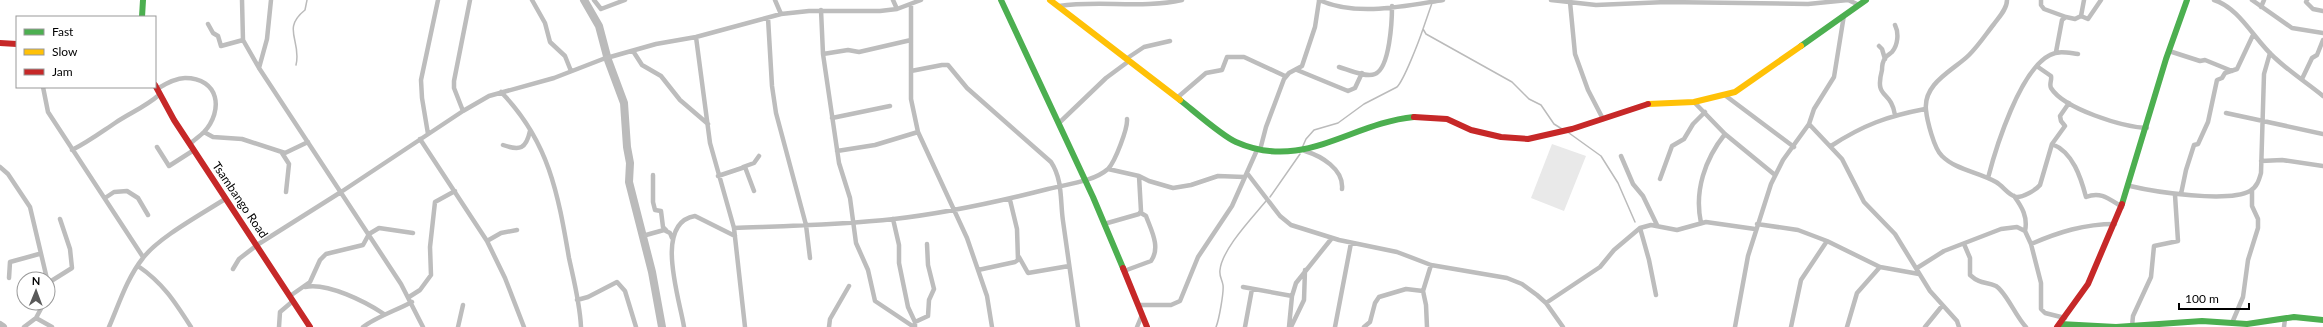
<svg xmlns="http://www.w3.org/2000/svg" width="2323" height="327" font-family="Lato,sans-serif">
<rect width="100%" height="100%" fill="#fff"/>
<path fill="#e9e9e9" d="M1552,144l34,12 -22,55 -33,-13z"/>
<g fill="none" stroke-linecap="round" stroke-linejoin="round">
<path stroke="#bbb" stroke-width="1.5" d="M1432,3l-9,26 3,5 86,48 17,17 12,6 13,19 8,5
M296,65c6,-24 -15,-36 9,-55l2,-10
M1569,133l32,23 17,27 17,39
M1302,148l4,-9 8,-9 24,-7 26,-19 33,-17c7,-7 22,-46 26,-58
M1270,197l30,-43
M1216,327c3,-7 8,-35 7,-42 -1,-6 -4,-9 -3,-15 2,-21 32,-52 46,-69"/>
<path stroke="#bbb" stroke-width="8" d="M584,0l15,26 9,34 16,43 3,44 3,16 -1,19 23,90 10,55
M0,325l3,2"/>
<path stroke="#bdbdbd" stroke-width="4.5" d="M242,0l1,40 16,28 142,216 22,43
M532,0l13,23 5,19 15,14 6,15
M594,0l7,9 24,-9
M775,0l6,14
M893,0l4,9
M1319,0c37,17 86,6 124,0
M1551,0l45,5 70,-3 142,2 40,-4 9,4
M2007,0c0,9 -8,17 -13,24 -8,10 -15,21 -25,31 -15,15 -46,28 -43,55 1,10 8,39 16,46 14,14 37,16 54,26 7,4 12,13 20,15 6,1 20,-7 24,-12l12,-41 13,-18 -4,-5 -1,-5 9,-13
M2041,0v5l3,4 22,8
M2214,0c26,8 41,41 61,58 15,14 32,25 48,38
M2252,0l40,28 31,5
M2307,0l-1,2 7,7 10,2
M1570,2l5,52 13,36 15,29
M911,4v95l7,33 49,106 20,58 5,31
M1059,6c40,-6 83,3 123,-6
M2261,7l3,-7
M821,10l2,44 16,109 11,35 6,45 12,27 7,31 39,26
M2081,16l7,3 13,-19
M768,18l4,68 4,27 30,112 4,33
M208,24l5,9 5,3 3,10 22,-6
M1895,25c4,8 3,20 -3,27 -2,2 -5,3 -7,6 -2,3 -3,8 -3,12 -8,30 9,19 13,45
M696,37l14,106 24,85 11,99
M1879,46l3,3 3,10
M633,51l9,14 19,11 19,24 28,24
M2169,51l31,10 5,-1 27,11
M2056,52l6,-32 4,-3 9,2 6,-3 3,-16
M823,54l25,-4 11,2 52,-12
M1126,59l18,-12 26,-6
M1339,67c10,3 27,11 36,7 15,-6 17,-54 17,-68
M2038,67l13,9c1,4 -2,8 0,12 13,21 72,39 96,40
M259,68l8,-29 4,-39
M1297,70l51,21 7,-3 7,-15
M911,71l31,-6h6l19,23 84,74c12,18 9,39 12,59 5,35 10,71 15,106
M2302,79l10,-21 5,-3 6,-15
M43,87l5,25 95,145
M157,89c8,-5 18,-11 28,-11 34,0 39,32 19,54 -4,4 -10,8 -14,12
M501,92c48,49 57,102 68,166 5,23 11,46 12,69
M1726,96l68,51
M1178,97l28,-24 16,-3 5,-13h17l41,19
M1694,102l31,32 50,41
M463,111l-9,-23v-7l16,-81
M2226,113l97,21
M832,118l58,-12
M1059,123l47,-45 23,-17
M1809,124l33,35 22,43 31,32 35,57 27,30 2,6
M204,132l9,5 29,2 43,14 23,-11
M428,134l-6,-36 -1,-18 17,-80
M420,139l67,102 18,37 19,49
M2052,144c21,8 29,34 34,53 15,-6 23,2 36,10
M503,145c17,6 23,4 27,-14
M1831,146c32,-21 57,-30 94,-37
M157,147l12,19 25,-16
M72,150c16,-8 28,-17 43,-27 15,-10 30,-16 44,-28
M1260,150l6,-23 18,-48 5,-6 13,-7 13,-39 4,-26
M837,151l38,-6 43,-13
M1305,151c16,5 39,18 37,38
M282,153l7,11 -3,28
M1621,156l12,28 10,12 14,29
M2261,161l21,-1 41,6
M0,167l8,7 22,33 17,72
M743,167l11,-4 5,-7
M1247,173l33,43 11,9 48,15 58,12 34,13 76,13 15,6 15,11 9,8 17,24
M653,175v27l2,8 6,1 2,16 3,3
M718,176l27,-9 9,24
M1139,176l10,5 24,7 18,-3 27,-9 26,1
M1988,178c8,-31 32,-108 62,-123 9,-5 19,-2 28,-1
M1660,179l12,-33 12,-7 9,-15 12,-12
M2130,186c25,6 98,17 120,5 7,-4 9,-11 11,-18l3,-99 6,-21
M2181,194l5,-24 8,-25 4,-1 10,-22 9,-42 5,-2 3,-5 12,-4 16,-34
M2014,196c8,11 14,21 11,35
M105,198l9,-6 13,-1 11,7 10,17
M893,219l6,26v18l9,44 7,15v5
M1701,223c-7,-32 4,-64 24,-89
M1104,224l35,-10 2,-3 -2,-35 -31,-7
M1757,224l41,6 29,11 53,26 39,7
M734,228c53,-2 107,-3 160,-9 52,-6 103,-17 154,-30 19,-5 45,-7 60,-20 7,-7 20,-41 19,-50
M1640,228l9,32 7,35
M646,235l18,-5 6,3 2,5
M487,241l14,-8 16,-3
M1964,244l6,14v17c11,10 16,6 26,11 10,6 20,31 30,41
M2031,244c28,-12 53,-20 84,-20
M1019,257l9,16 41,-7
M138,266c25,17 37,36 53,61
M1917,268l27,-17 57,-22 16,-2 8,4 6,13 10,39v26l4,4 20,5
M233,269l6,-10 18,-14 84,-53 122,-81 26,-15 65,-18 49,-19 53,-15 40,-7 85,-23 28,-3h71l17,-2 24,-9
M978,270l37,-8 3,-2 -1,-31 -7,-29
M1124,271l27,-10c10,-14 0,-31 -5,-45l-5,-3
M9,278l1,-16 29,-8
M48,282l3,9 -3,6
M48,283l24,-15 -2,-19 -10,-30
M305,287c22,-5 61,15 79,27
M1243,287l49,9
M290,296l20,-14 10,-22 6,-6 37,-9 6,-11 10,-6 34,5
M409,297l11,-7 11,-15 -1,-28 5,-45 20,-11
M577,300l11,-3 29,-15 8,9 11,36
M1546,303l54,-36 14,-17 26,-22 11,-3 26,5 29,-8 49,7
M1138,305h33l9,-4 18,-44 34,-51 25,-56
M36,318l16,9
M915,322l13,-6 1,-16 5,-11 -6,-24 -1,-21
M2232,323l11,-26 5,-37 10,-32v-9l-6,-13v-16
M2132,326l1,-10 18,-39 3,-31 24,-5 -3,-46
M24,327l12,-9 8,-15
M109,327c10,-23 18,-49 34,-69 16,-21 59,-44 82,-59
M279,327l1,-15 13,-11
M363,327c15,-11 32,-16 49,-25
M458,327l5,-22
M684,327c-4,-27 -31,-104 11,-111l40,20
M829,327l1,-8 19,-33
M1137,327l5,-12
M1245,327l7,-38
M1289,327l3,-31 4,-13 36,-45
M1291,327l13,-27 1,-30
M1335,327l16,-84
M1364,327l6,-5 5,-19 4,-6 27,-8 17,2
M1427,327l-1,-22 -3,-14 8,-26
M1735,327l13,-71 23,-72 12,-24 26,-36 5,-15 20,-32 10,-62
M1791,327l10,-47 26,-39
M1847,327l10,-34 23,-26
M1925,327l17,-21
M2284,327l1,-8"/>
<path stroke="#4caf50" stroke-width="6" d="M1001,0l92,197 30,71
M142,17l1,-17
M1801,46l65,-46
M1180,100c14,11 42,36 56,42 67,30 115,-19 178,-25
M2122,204l44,-145 21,-59
M2060,324l56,3 86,-6 45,3 47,-7 29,3"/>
<path stroke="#ffc107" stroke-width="6" d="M1050,0l130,100
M1648,104l46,-2 41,-10 66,-46"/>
<path stroke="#c62828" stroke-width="6" d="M0,43l17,1
M155,85l19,35 136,207
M1414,117l33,2 24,11 30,7 27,2 44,-10 76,-25
M1123,268l24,59
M2057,327l31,-43 34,-80"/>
</g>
<g text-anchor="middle" stroke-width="3" stroke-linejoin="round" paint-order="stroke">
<g font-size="12" fill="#000" stroke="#fff">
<text transform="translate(240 200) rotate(56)" y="4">Tsambango Road</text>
</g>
</g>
<rect x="16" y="16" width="140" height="72" fill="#ffffff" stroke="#999999"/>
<rect x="24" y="29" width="20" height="6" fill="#4caf50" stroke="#999999"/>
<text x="52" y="36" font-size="12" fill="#000000">Fast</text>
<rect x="24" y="49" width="20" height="6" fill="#ffc107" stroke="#999999"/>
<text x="52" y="56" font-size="12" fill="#000000">Slow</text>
<rect x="24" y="69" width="20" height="6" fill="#c62828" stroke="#999999"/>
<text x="52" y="76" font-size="12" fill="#000000">Jam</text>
<g transform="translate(36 291) rotate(1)"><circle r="19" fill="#ffffff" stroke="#999999"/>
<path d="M0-3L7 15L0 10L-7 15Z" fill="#595959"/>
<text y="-6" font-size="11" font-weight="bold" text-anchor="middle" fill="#000000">N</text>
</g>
<path d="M2179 303v6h70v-6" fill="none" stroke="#000000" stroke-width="2"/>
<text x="2185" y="303" font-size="12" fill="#000000" stroke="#ffffff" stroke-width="3" paint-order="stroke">100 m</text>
</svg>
